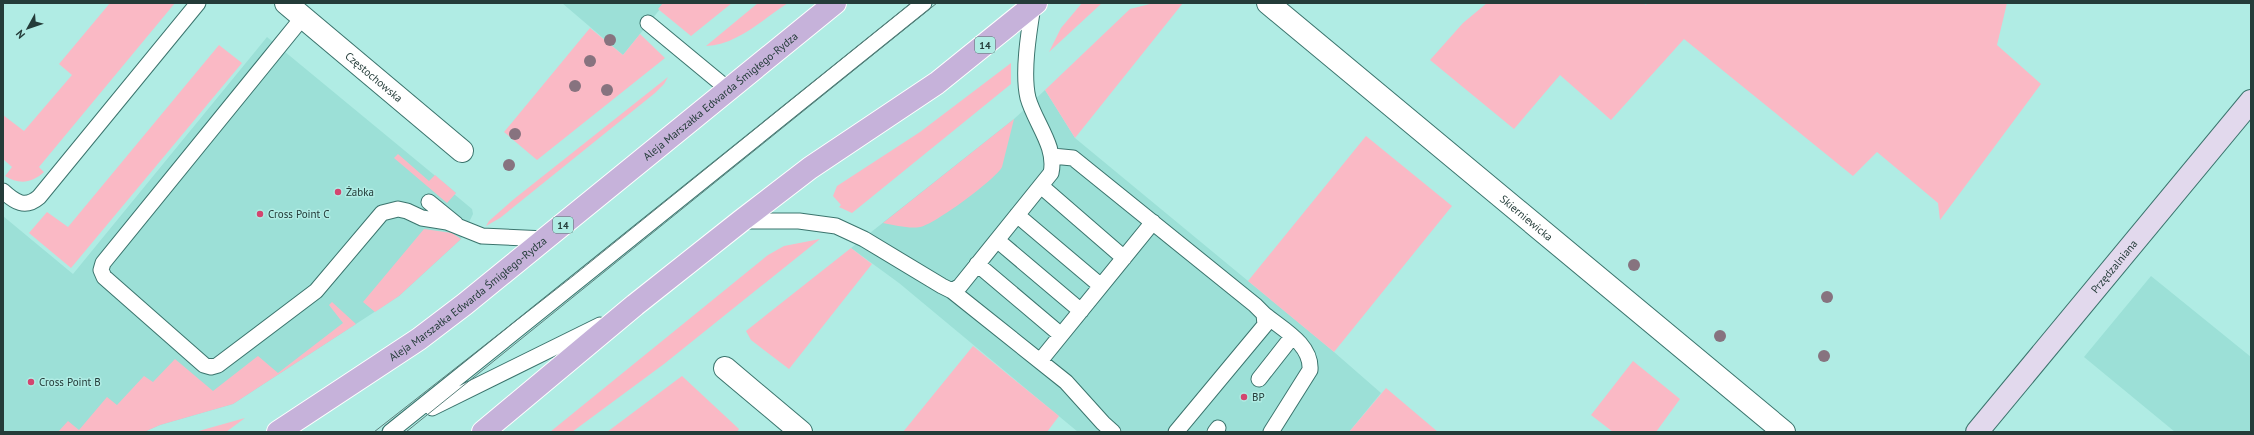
<svg xmlns="http://www.w3.org/2000/svg" width="2254" height="435" font-family="'PT Sans',sans-serif">
<rect width="100%" height="100%" fill="#b0ece4"/>
<path fill="#9ce0d7" d="M562,3h103l-42,52z
M267,37l189,156 -2,1 18,15 1,5 -12,25 -62,57 -166,108 -73,21 -16,7h-141v-216l70,58z
M1045,90l30,48 259,214 47,41 -32,39h-271l-179,-149 -48,-35 163,-129z
M2151,276l100,81v75h-76l-91,-75z"/>
<path fill="#fab9c5" d="M110,3h65l-136,164 5,5c-12,11 -25,13 -39,4l7,-9 -9,-8v-44l21,16 48,-56 -13,-11z
M663,3h69l-41,33 -33,-27z
M758,3h30c-25,16 -51,42 -82,43z
M1082,3h20l-53,49 12,-24z
M1154,3h29l-108,135 -30,-48 85,-81z
M1487,3h156l3,2 1,-2h360l-10,42 44,39 -101,136 -2,-17 -61,-51 -24,24 -169,-137 -73,81 -51,-45 -46,54 -84,-69 33,-37z
M590,28l33,27 17,-21 25,24 -128,102 -33,-28z
M219,45l23,18 -171,205 -42,-35 18,-21 21,15z
M1011,63v21l-159,129 -13,-6 2,-2 -8,-9 4,-10 83,-54z
M668,77l-4,7 -9,9 -155,125 -14,8 3,-5 25,-22z
M1014,119l-12,48c-6,12 -68,58 -82,60 -11,2 -25,-2 -37,-4z
M1366,136l86,70 -118,146 -86,-71z
M398,154l31,27 6,-6 21,18 -9,10 -53,-45z
M424,229l28,4 9,6 -62,57 -24,16 -12,-10z
M820,239l-156,125 -92,68h-22l218,-177 16,-9z
M851,248l21,16 -83,105 -38,-29 -5,-9z
M332,302l24,22 -123,80 -73,21 -16,7h-86l10,-11 11,9 28,-33 10,8 27,-29 9,6 22,-23 38,32 45,-35 20,17 65,-50 -14,-18z
M973,346l86,70 -12,16h-144z
M1633,361l47,38 -24,33h-43l-22,-17z
M682,376l57,53 -2,3h-130z
M1386,388l52,44h-89z
M245,418l-19,14h-31z"/>
<g fill="none" stroke-linecap="round" stroke-linejoin="round">
<defs>
<path id="lane" d="M303,17l-200,246 -2,7 3,7 100,88 7,2 7,-2 98,-74 66,-78 16,-4 9,2 15,7 25,4 35,14 64,3
M648,23l81,67
M1052,156l21,2 182,147 9,9 1,11 -89,107
M1041,186l83,72
M3,191c12,11 22,18 36,6l159,-194
M429,202l27,22
M1017,215l84,71
M741,221h58l37,5 28,13 78,47 10,5 8,-5 91,-113c6,-26 -16,-50 -23,-75 -6,-25 1,-67 5,-92
M997,240l84,71
M977,264l84,71
M952,291l114,91 37,41 10,9
M1264,314c18,15 48,30 46,56l-39,62
M1040,361l113,-139
M1259,379l33,-42
M432,408l168,-83
M390,432l534,-429
M1215,432l3,-4"/>
<g id="street">
<path id="s1" d="M286,3l176,148"/>
<path id="s2" d="M1268,3l516,429"/>
<path d="M725,368l76,64"/>
</g>
<g id="secondary">
<path id="s3" d="M1977,432l274,-331"/>
</g>
<g id="primary">
<path id="s4" d="M278,432l141,-93 46,-35 370,-301"/>
<path d="M483,432l152,-127 106,-84 69,-53 127,-85 99,-80"/>
</g>
</defs>
<use href="#lane" stroke="#3b746d" stroke-width="17"/>
<use href="#street" stroke="#3b746d" stroke-width="24"/>
<use href="#secondary" stroke="#3b746d" stroke-width="24"/>
<use href="#primary" stroke="#fff" stroke-width="24"/>
<use href="#lane" stroke="#fff" stroke-width="15"/>
<use href="#street" stroke="#fff" stroke-width="22"/>
<use href="#secondary" stroke="#e2d9ed" stroke-width="22"/>
<use href="#primary" stroke="#c6b2da" stroke-width="22"/>
<path stroke="#5b817c" stroke-width="1" d="M374,432l199,-156 338,-273
M406,432l531,-429"/>
</g>
<g fill="#87737f">
<circle cx="610" cy="40" r="6"/>
<circle cx="590" cy="61" r="6"/>
<circle cx="575" cy="86" r="6"/>
<circle cx="607" cy="90" r="6"/>
<circle cx="515" cy="134" r="6"/>
<circle cx="509" cy="165" r="6"/>
<circle cx="1634" cy="265" r="6"/>
<circle cx="1827" cy="297" r="6"/>
<circle cx="1720" cy="336" r="6"/>
<circle cx="1824" cy="356" r="6"/>
</g>
<g fill="#d3456f" stroke="#b0ece4" stroke-width="1.5">
<circle cx="338" cy="192" r="4"/>
<circle cx="260" cy="214" r="4"/>
<circle cx="31" cy="382" r="4"/>
<circle cx="1244" cy="397" r="4"/>
</g>
<g text-anchor="middle" stroke-width="3" stroke-linejoin="round" paint-order="stroke">
<g fill="#b0ece4" stroke="#4e716c" stroke-width="1">
<rect x="975" y="37" width="20" height="16" rx="3"/>
<rect x="553" y="217" width="20" height="16" rx="3"/>
</g>
<g font-size="10" font-weight="bold" fill="#243c39">
<text x="985" y="49">14</text>
<text x="563" y="229">14</text>
</g>
<g font-size="11" fill="#243c39" stroke="#b0ece4">
<text dy="4" stroke="none"><textPath href="#s1" startOffset="115">Częstochowska</textPath></text>
<text dy="4" stroke="none"><textPath href="#s4" startOffset="556">Aleja Marszałka Edwarda Śmigłego-Rydza</textPath></text>
<text dy="4" stroke="none"><textPath href="#s2" startOffset="336">Skierniewicka</textPath></text>
<text dy="4" stroke="none"><textPath href="#s3" startOffset="215">Przędzalniana</textPath></text>
<text dy="4" stroke="none"><textPath href="#s4" startOffset="232">Aleja Marszałka Edwarda Śmigłego-Rydza</textPath></text>
</g>
<g font-size="11" fill="#243c39" stroke="#b0ece4" text-anchor="start">
<text x="346" y="196">Żabka</text>
<text x="268" y="218">Cross Point C</text>
<text x="39" y="386">Cross Point B</text>
<text x="1252" y="401">BP</text>
</g>
</g>
<rect width="2254" height="435" fill="none" stroke="#243c39" stroke-width="8"/>
<g transform="translate(28 28) rotate(230)" stroke="#b0ece4" stroke-width="3" paint-order="stroke">
<path d="M0-3L7 15L0 10L-7 15Z" fill="#243c39"/>
<text y="-6" font-size="11" font-weight="bold" text-anchor="middle" fill="#243c39">N</text>
</g>
</svg>
